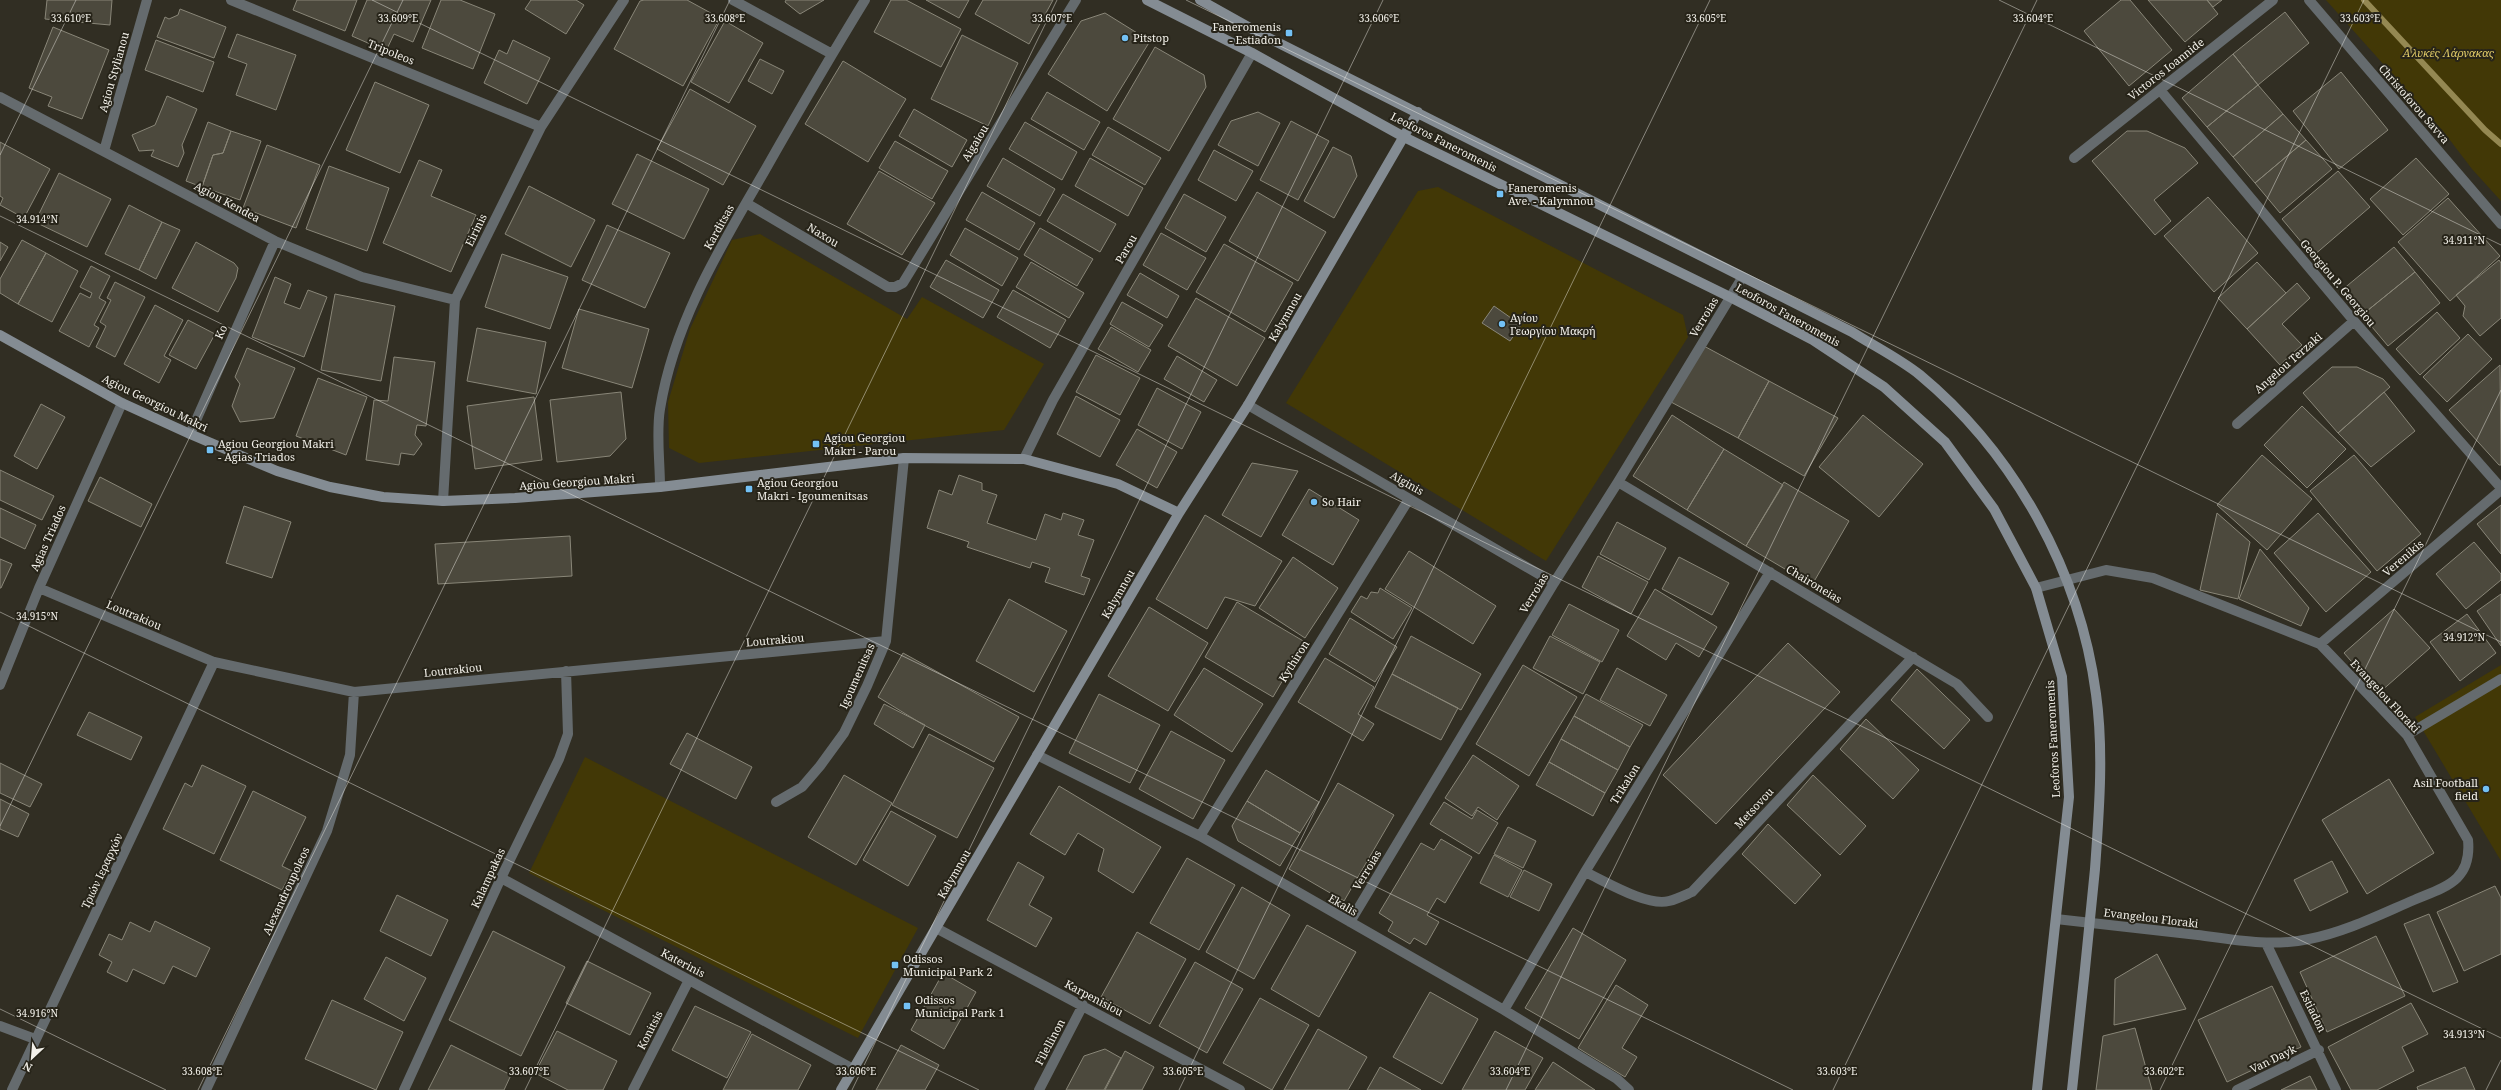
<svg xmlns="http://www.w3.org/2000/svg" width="2501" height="1090" font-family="'Noto Serif',serif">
<rect width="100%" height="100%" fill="#312e23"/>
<path fill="#423806" d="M2326,0h175v201l-29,-32 -29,-38z
M1438,187l245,128 5,22 -142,224 -260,-158 132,-212z
M760,234l147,85 15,-22 122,67 -40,66 -305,33 -30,-15 -1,-46 22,-73 42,-89z
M2501,665v196l-86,-144z
M585,757l333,171 -60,110 -329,-165z"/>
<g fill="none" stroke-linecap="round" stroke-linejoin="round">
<path stroke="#948852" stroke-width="6" d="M2364,0l121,130 16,14"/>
</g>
<path fill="#4c493d" stroke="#898678" d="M47,0h65l-2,25 -65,-6z
M297,0h60l-12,31 -52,-21z
M367,0h64l-18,42 -19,-8 -8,17 -34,-15z
M441,0h19l35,14 -22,55 -51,-21z
M531,0h45l8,5 -18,29 -41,-25z
M644,0h43l33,18 -37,68 -69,-37 26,-48z
M786,0h38l-24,14 -15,-12z
M891,0h15l55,29 -20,38 -67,-35z
M926,0h43l-10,18z
M983,0h70l-24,44 -54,-30z
M2121,0h9l42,50 -43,36 -45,-55z
M2148,0h59l11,14 -33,28z
M2207,0h15l-9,7z
M180,9l46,18 -12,31 -57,-21 8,-20 4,2 9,-4z
M2285,12l24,31 -51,42 -25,-31z
M1105,13l45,28 -43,70 -59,-37 33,-53z
M725,21l38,22 -34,60 -38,-21z
M53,27l56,23 -27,69 -34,-13 4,-9 -23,-9z
M237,34l59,21 -20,55 -40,-15 11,-31 -19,-7z
M962,35l56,28 -30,63 -57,-27z
M156,40l58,22 -11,30 -58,-22z
M513,40l37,18 -23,46 -43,-21 15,-33 8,4z
M1155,47l49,28 2,12 -37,64 -56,-32z
M2233,54l25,31 -51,42 -25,-29z
M760,59l24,12 -12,23 -24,-13z
M843,61l63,38 -38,63 -63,-38z
M2341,72l47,58 -49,39 -46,-58z
M375,82l54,23 -29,68 -54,-23z
M2258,85l25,29 -50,43 -26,-30z
M690,89l66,37 -33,59 -66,-36z
M1047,92l53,30 -16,28 -53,-31z
M167,96l30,13 -15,36 2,8 -6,14 -27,-11 3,-6 -15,1 -7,-16 23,-10z
M914,109l53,31 -15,27 -53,-31z
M1258,112l22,11 -22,43 -40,-21 13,-24z
M2283,114l23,26 -51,43 -22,-26z
M1291,121l38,20 -31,59 -38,-20z
M208,122l23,9 -8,22 -10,2 -11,32 -16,-6z
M1025,122l52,30 -15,28 -53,-31z
M1108,127l53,31 -16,27 -53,-30z
M231,131l30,10 -21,59 -38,-13 11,-32 10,-2z
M2127,131h20l38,17 13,15 -44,37 17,21 -16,14 -63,-74z
M2306,140l26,29 -52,44 -25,-30z
M895,141l53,30 -16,28 -53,-31z
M0,142l50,27 -26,49 -24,-13 3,-7 -3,-2z
M267,145l53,20 -24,63 -53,-20z
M1333,147l18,9 6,20 -23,42 -30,-17z
M1214,150l39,21 -17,30 -38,-21z
M637,154l72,35 -25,50 -72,-35z
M1003,158l52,31 -15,27 -53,-30z
M1090,158l53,30 -15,28 -53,-30z
M2416,158l33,36 -46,41 -33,-36z
M419,160l23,10 -11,26 45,19 -25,57 -68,-29z
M329,166l60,22 -22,63 -61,-22z
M879,171l56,32 -33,52 -55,-31z
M2338,171l32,36 -57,49 -31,-37z
M59,173l52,26 -24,48 -52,-25z
M529,186l66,34 -24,47 -66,-33z
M982,192l53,31 -16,27 -53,-30z
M1257,192l69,40 -28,49 -69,-40z
M1063,194l53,30 -16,28 -53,-31z
M1184,194l42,23 -20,35 -41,-24z
M2208,197l50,56 -44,39 -50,-56z
M2448,198l52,58 -50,45 -52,-59z
M129,205l33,17 -23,48 -34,-16z
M162,222l18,8 -24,49 -17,-9z
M607,225l63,28 -25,55 -63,-28z
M965,228l53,30 -16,28 -52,-31z
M1040,228l53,31 -16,27 -53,-31z
M1161,233l45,25 -19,32 -44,-25z
M22,240l24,13 -28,51 -18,-11v-14z
M0,242l8,5 -8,14z
M196,242l38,21 4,5 -2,10 -18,34 -46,-24z
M1224,244l69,39 -28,49 -69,-40z
M2394,247l21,25 -53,43 -20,-25z
M46,253l32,18 -26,51 -34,-18z
M502,254l66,23 -18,52 -65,-22z
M946,260l53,30 -16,28 -53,-31z
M2499,260l2,3v55l-21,18 -17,-20 2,-10 -9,-11z
M1031,262l53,31 -15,25 -53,-31z
M2257,262l29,31 -39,36 -29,-31z
M91,266l19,10 -11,22 7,4 -12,23 5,3 -10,19 -30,-16 21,-38 10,5 2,-5 -12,-6z
M2415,272l25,31 -52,43 -26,-31z
M1140,273l39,23 -12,22 -40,-23z
M275,277l16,7 -7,19 16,6 8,-19 19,7 -23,60 -52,-20z
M115,282l30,15 -30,60 -19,-10 10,-21 -6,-4 11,-22 -4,-2z
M2297,283l13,15 -28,26 20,21 -22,20 -33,-36z
M1013,290l53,30 -16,28 -53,-31z
M335,294l60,12 -14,75 -60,-11z
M1196,298l69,40 -28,48 -69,-40z
M1122,302l41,23 -14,22 -39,-23z
M155,305l28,15 -19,36 7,4 -12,23 -35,-19z
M1494,306l27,19 -11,16 -28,-18z
M579,309l70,20 -17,59 -70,-20z
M2437,312l23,26 -40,37 -24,-26z
M188,320l27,14 -19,35 -27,-14z
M1111,327l40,23 -13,22 -40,-23z
M477,328l69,14 -10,52 -69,-13z
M2468,334l24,25 -45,43 -24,-25z
M1702,345l67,36 -31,57 -67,-36z
M247,348l48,20 -21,50 -34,4 -8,-16 8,-22 -5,-7z
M1096,355l44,23 -20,37 -44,-23z
M1177,356l40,24 -13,22 -40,-23z
M394,357l41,5 -9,64 -9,-1 -2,10 7,9 -8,11 -13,-2 -2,12 -33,-5 8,-60 14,1z
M2500,365l1,100h-2l-50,-55z
M2332,367h25l26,12 7,8 -52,46 -35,-40z
M318,378l49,19 -21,58 -50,-19z
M1769,381l69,37 -34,58 -66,-38z
M1157,388l44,24 -19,37 -44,-24z
M621,392l5,47 -16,17 -53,6 -7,-62z
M2384,392l31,39 -44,36 -33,-34z
M1076,396l44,24 -20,37 -43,-23z
M534,397l8,63 -67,9 -8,-63z
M41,404l24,13 -28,52 -23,-13z
M2302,406l44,43 -39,39 -43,-43z
M1672,415l52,34 -37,61 -54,-34z
M1863,415l60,49 -44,53 -60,-50z
M1137,429l40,23 -20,36 -41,-23z
M1724,449l59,36 -37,61 -59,-36z
M2262,455l50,44 -45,51 -50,-45z
M2354,455l67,79 -44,37 -67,-80z
M1252,463l46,8 -37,66 -39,-22z
M0,470l54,26 -12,24 -42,-20z
M959,475l23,8v7l15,5 -10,28 49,17 9,-26 16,6 2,-7 21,7 -6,15 16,5 -13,36 9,3 -6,16 -39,-13 5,-14 -18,-6 -2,6 -63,-21 2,-5 -42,-14 12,-38 13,5z
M100,477l52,27 -11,23 -53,-26z
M1784,482l65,39 -37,64 -66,-39z
M1309,489l50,31 -26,45 -51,-30z
M2501,505v49l-24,-30z
M244,506l47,16 -19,56 -46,-15z
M0,508l36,17 -11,24 -25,-12z
M2217,513l33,29 -12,57 -38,-9z
M2318,513l53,59 -45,40 -52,-59z
M1205,515l77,46 -27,45 -30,-9 -18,32 -51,-30z
M1617,522l49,26 -17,32 -49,-26z
M570,536l2,40 -134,8 -3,-40z
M2474,542l27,32v6l-35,29 -30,-35z
M2260,549l49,59 -8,18 -62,-27z
M1409,551l87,55 -23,38 -88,-55z
M1598,556l50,26 -17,32 -49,-27z
M1293,557l45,31 -33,50 -46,-30z
M1679,557l50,26 -17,32 -50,-26z
M0,559l12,5 -11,24h-1z
M1380,588l32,20 -19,31 -42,-27 10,-16 6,3 4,-7 7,1z
M1655,589l62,38 -18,30 -23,-14 -10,17 -39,-24z
M2501,594v52l-24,-35z
M1009,599l58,32 -33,61 -58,-31z
M1237,602l68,40 -32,55 -68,-40z
M1569,604l50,26 -17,32 -50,-27z
M1149,607l59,36 -40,68 -60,-35z
M2394,609l36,39 -51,45 -35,-40z
M2467,614l29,39 -36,28 -30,-39z
M1350,618l47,29 -22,35 -46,-28z
M1411,636l70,38 -20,36 -69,-36z
M1550,636l50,26 -17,32 -50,-26z
M1788,643l52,49 -124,132 -53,-49z
M903,653l116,64 -25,45 -72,-38 -44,-27z
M1325,658l49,29 -16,27 16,10 -11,17 -65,-39z
M1523,665l54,32 -48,79 -53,-32z
M1204,668l59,36 -31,48 -58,-37z
M1617,668l50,27 -17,31 -50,-26z
M1917,669l53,51 -26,29 -53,-49z
M1392,674l66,34 -17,32 -66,-33z
M1099,694l61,31 -30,58 -61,-30z
M1586,694l57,31 -13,22 -56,-31z
M884,704l41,21 -12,23 -39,-24z
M89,712l53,25 -11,23 -54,-25z
M1574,716l56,31 -12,23 -57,-31z
M1866,719l53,51 -26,29 -53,-50z
M1171,731l54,29 -32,59 -54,-30z
M687,733l65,34 -16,32 -66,-35z
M929,734l65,34 -37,70 -65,-33z
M1561,739l57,31 -13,23 -56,-31z
M1473,755l46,31 -22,34 -19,-13 -6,9 -27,-18z
M1549,762l56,31 -12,23 -57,-31z
M0,763l42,21 -12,23 -30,-14z
M202,765l44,21 -32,68 -51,-25 22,-46 7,4z
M1266,770l53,32 -19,31 -53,-32z
M844,775l48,28 -36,62 -48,-28z
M1813,775l53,51 -26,29 -53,-50z
M2389,779l45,74 -67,41 -45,-74z
M1338,783l56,32 -50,86 -55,-32z
M1059,786l102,61 -28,46 -35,-22 6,-22 -26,-16 -13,22 -35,-21z
M253,791l53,26 -24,49 10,5 -10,19 -62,-30z
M0,799l29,15 -11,23 -18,-8z
M1247,801l53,32 -20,33 -42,-25 -6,-15z
M1444,802l28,17 5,-9 21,13 -19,31 -49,-30z
M891,811l45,25 -28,50 -45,-26z
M1768,824l53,51 -26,29 -53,-50z
M1508,827l28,14 -13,27 -29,-14z
M1441,839l31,18 -27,46 -8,-5 -10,17 12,7 -13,23 -12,-7 -4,6 -22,-13 5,-9 -14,-9 42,-70 13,7z
M1494,855l28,15 -14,27 -28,-14z
M1187,858l48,27 -36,65 -49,-27z
M2332,861l16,31 -38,19 -16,-31z
M1018,862l26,15 -15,28 23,13 -16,29 -49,-27z
M1524,870l28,14 -13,27 -29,-14z
M2495,886l6,12v56l-37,17 -27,-59z
M1242,887l48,28 -36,64 -48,-27z
M397,895l51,25 -17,36 -51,-25z
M2429,914l29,68 -25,10 -29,-68z
M155,921l55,27 -14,29 -23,-11 -9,18 -31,-15 -6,13 -20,-10 5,-10 -13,-7 10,-21 13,6 8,-18 20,10z
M1307,925l49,27 -37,65 -48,-28z
M1573,928l53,32 -47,79 -54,-31z
M493,931l72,36 -44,89 -72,-36z
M1137,932l49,27 -36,65 -49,-27z
M2376,936l29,60 -78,36 -27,-60z
M2157,954l29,55 -72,16 1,-46z
M386,957l40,21 -22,43 -40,-22z
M587,961l64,32 -21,42 -64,-32z
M1195,962l48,27 -36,64 -48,-27z
M943,973l33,19 -32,57 -33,-19z
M1616,985l32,20 -26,43 15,9 -12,20 -47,-29z
M2272,986l29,61 -74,35 -29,-62z
M1430,992l48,27 -36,65 -49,-27z
M1260,998l49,27 -37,65 -49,-27z
M332,1000l71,32 -27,58 -71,-31z
M2411,1003l17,31 -26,13 12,24 -37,19h-26l-23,-43z
M695,1006l56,26 -24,46 -55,-28z
M2135,1028l17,62h-56l7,-54z
M1318,1029l49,28 -19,33h-64z
M557,1031l60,30 -14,29h-35l-33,-17z
M1495,1031l48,27 -18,32h-63z
M752,1034l59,31 -13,25h-75z
M451,1045l60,30 -7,15h-76z
M901,1045l38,20 -14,25h-49z
M1105,1049l16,9 -17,32h-38l18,-34z
M1125,1051l29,16 -12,23h-37z
M1553,1062l42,28h-60z
M1380,1067l41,23h-54z
M2465,1067l10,23h-57l-1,-3z
M2310,1076l7,14h-36z"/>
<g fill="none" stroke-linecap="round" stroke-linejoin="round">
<path stroke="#656b6e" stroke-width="10" d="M231,0l310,127
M733,0l99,54
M2309,0l192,224
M2160,90l194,231 147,167
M0,97l275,144 87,36 93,23
M104,151l43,-151
M2074,158l199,-158
M746,203l142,84h7l8,-4 173,-283
M1248,405l306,178
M2237,424l117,-103
M190,434l85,-193
M1024,459l29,-59 199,-347
M1618,482l339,202 31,33
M660,487c0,-25 -4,-54 0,-78 14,-87 61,-163 104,-237 33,-58 66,-115 101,-172
M443,501l12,-201 86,-173 83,-127
M39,588l175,74 140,30 532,-51
M2036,588l70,-18 47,8 167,66 87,91 61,105c4,41 -23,47 -54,60 -35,15 -69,32 -105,39 -37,8 -74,1 -111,-4 -48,-5 -95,-11 -142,-16
M2320,644l181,-154
M0,685l39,-97 83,-185
M2407,735l94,-56
M1037,755l163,81 304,174 113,69 12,11
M776,802l26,-15 18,-21 24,-33 23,-47 19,-45 18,-183
M1200,836l209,-337
M1585,872c20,9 62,35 84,29 8,-2 16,-6 23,-9l221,-235
M501,878l352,191
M1350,922l204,-339 64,-101 124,-204
M936,928l304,162
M2266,943l70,147
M1504,1010l81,-138 185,-300
M0,1026l35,13
M12,1090l202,-428
M206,1090l121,-259 23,-76 4,-63
M404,1090l97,-212 58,-119 9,-25 -2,-63
M633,1090l56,-110
M1039,1090l44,-85
M2237,1090l82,-40"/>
<path stroke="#848c93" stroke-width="10" d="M1147,0l105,53 152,84 326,160 83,43 71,47 61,55 49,67 42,79 26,89 7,120 -32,293
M1200,0l61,34 591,298c22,14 48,27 68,43 95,79 160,197 176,319 8,57 3,118 -1,175 -7,74 -15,147 -23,221
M0,335l122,68 68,31 87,37 53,16 53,10 60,4 72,-3 145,-11 244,-29 120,1 94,25 61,29
M841,1090l338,-577 69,-108 170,-293"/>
</g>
<path fill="none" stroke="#f2f0e9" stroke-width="1" stroke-opacity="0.45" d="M372,0l2129,1038M1186,0l1315,642M1999,0l502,245M0,155l76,-155M0,216l1793,874M0,612l979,478M0,826l403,-826M0,1009l166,81M198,1090l532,-1090M525,1090l532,-1090M852,1090l531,-1090M1179,1090l531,-1090M1506,1090l531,-1090M1833,1090l531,-1090M2160,1090l341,-700M2486,1090l15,-30"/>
<g fill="#73c1f5" stroke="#272419" stroke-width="1.5">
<rect x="1285" y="29" width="8" height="8" rx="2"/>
<circle cx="1125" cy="38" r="4"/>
<rect x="1496" y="190" width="8" height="8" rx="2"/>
<circle cx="1502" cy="324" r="4"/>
<rect x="812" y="440" width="8" height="8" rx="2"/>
<rect x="206" y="446" width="8" height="8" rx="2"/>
<rect x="745" y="485" width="8" height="8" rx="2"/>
<circle cx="1314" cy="502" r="4"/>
<circle cx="2486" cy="789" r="4"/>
<rect x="891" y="961" width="8" height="8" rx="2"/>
<rect x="903" y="1002" width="8" height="8" rx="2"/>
</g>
<g text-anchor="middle" stroke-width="4" stroke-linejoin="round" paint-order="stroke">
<g font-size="11" fill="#f2f0e9" stroke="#272419" text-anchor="start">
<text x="1281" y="31" text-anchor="end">Faneromenis<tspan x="1281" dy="13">- Estiadon</tspan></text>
<text x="1133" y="42">Pitstop</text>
<text x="1508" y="192">Faneromenis<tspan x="1508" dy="13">Ave. - Kalymnou</tspan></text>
<text x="1510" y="322">Αγίου<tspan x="1510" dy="13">Γεωργίου Μακρή</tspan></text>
<text x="824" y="442">Agiou Georgiou<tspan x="824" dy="13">Makri - Parou</tspan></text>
<text x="218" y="448">Agiou Georgiou Makri<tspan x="218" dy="13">- Agias Triados</tspan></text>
<text x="757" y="487">Agiou Georgiou<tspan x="757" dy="13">Makri - Igoumenitsas</tspan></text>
<text x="1322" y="506">So Hair</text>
<text x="2478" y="787" text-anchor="end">Asil Football<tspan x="2478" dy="13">field</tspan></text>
<text x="903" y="963">Odissos<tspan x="903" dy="13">Municipal Park 2</tspan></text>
<text x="915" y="1004">Odissos<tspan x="915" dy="13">Municipal Park 1</tspan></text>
</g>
<g font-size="11" fill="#f2f0e9" stroke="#272419">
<text transform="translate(391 52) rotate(22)" y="4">Tripoleos</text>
<text transform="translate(2166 69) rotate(-38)" y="4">Victoros Ioannide</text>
<text transform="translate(114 72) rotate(-74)" y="4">Agiou Stylianou</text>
<text transform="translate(2414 104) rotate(49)" y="4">Christoforou Savva</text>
<text transform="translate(1444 142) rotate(27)" y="4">Leoforos Faneromenis</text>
<text transform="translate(975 143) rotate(-59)" y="4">Aigaiou</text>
<text transform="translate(227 202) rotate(28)" y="4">Agiou Kendea</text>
<text transform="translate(719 227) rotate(-61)" y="4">Karditsas</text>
<text transform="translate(476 230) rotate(-64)" y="4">Eirinis</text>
<text transform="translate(823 235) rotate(31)" y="4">Naxou</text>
<text transform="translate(1126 249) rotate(-60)" y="4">Parou</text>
<text transform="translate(2338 283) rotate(50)" y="4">Georgiou P. Georgiou</text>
<text transform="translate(1788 315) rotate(29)" y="4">Leoforos Faneromenis</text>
<text transform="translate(1285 317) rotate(-60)" y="4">Kalymnou</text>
<text transform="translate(1704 317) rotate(-59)" y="4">Verroias</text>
<text transform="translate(221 332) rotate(-66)" y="4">Ko</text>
<text transform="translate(2288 363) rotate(-41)" y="4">Angelou Terzaki</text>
<text transform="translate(155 403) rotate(26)" y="4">Agiou Georgiou Makri</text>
<text transform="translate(577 482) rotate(-4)" y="4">Agiou Georgiou Makri</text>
<text transform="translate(1407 483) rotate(30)" y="4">Aiginis</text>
<text transform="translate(48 538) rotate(-66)" y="4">Agias Triados</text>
<text transform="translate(2403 558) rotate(-40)" y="4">Verenikis</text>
<text transform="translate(1814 584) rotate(31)" y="4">Chaironeias</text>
<text transform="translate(1534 593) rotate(-59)" y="4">Verroias</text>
<text transform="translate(1118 594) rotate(-60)" y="4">Kalymnou</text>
<text transform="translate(134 615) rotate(23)" y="4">Loutrakiou</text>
<text transform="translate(775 640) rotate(-5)" y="4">Loutrakiou</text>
<text transform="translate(1294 661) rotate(-58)" y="4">Kythiron</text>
<text transform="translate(453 670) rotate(-6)" y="4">Loutrakiou</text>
<text transform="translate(857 676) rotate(-66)" y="4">Igoumenitsas</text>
<text transform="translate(2385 696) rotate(47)" y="4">Evangelou Floraki</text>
<text transform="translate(2053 739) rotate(-93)" y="4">Leoforos Faneromenis</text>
<text transform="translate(1625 784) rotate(-58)" y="4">Trikalon</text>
<text transform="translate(1754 808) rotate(-47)" y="4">Metsovou</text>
<text transform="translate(1367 870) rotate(-59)" y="4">Verroias</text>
<text transform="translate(102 871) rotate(-65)" y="4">Τριών Ιεραρχών</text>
<text transform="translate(954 874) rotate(-60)" y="4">Kalymnou</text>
<text transform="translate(488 878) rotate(-65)" y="4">Kalampakas</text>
<text transform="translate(286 891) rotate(-65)" y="4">Alexandroupoleos</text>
<text transform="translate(1343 905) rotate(30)" y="4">Ekalis</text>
<text transform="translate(2151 918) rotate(7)" y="4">Evangelou Floraki</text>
<text transform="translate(683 963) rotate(28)" y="4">Katerinis</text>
<text transform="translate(1094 998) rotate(28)" y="4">Karpenisiou</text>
<text transform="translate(2313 1011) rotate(64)" y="4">Estiadon</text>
<text transform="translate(650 1030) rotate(-63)" y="4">Konitsis</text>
<text transform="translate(1050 1042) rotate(-62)" y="4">Filellinon</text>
<text transform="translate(2273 1059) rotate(-26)" y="4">Van Dayk</text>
</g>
<g font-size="11" font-style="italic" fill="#e0ca67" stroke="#272419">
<text x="2448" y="57">Αλυκές Λάρνακας</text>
</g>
</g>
<g font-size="10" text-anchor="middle" fill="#f2f0e9" stroke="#272419" stroke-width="4" stroke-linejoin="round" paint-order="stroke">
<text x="725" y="22">33.608°E</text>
<text x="1379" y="22">33.606°E</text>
<text x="1706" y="22">33.605°E</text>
<text x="2033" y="22">33.604°E</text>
<text x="2360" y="22">33.603°E</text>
<text x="71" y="22">33.610°E</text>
<text x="398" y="22">33.609°E</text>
<text x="1052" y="22">33.607°E</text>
<text x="37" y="223">34.914°N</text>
<text x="2464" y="244">34.911°N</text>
<text x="37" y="620">34.915°N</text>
<text x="2464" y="641">34.912°N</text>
<text x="37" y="1017">34.916°N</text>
<text x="2464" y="1038">34.913°N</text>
<text x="202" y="1075">33.608°E</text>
<text x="529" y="1075">33.607°E</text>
<text x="856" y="1075">33.606°E</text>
<text x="1183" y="1075">33.605°E</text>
<text x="1510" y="1075">33.604°E</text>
<text x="1837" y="1075">33.603°E</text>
<text x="2164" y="1075">33.602°E</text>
</g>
<g transform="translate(32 1058) rotate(206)" stroke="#272419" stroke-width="3" paint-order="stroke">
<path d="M0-3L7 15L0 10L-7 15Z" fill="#f2f0e9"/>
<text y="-6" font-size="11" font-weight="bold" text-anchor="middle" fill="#f2f0e9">N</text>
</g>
</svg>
